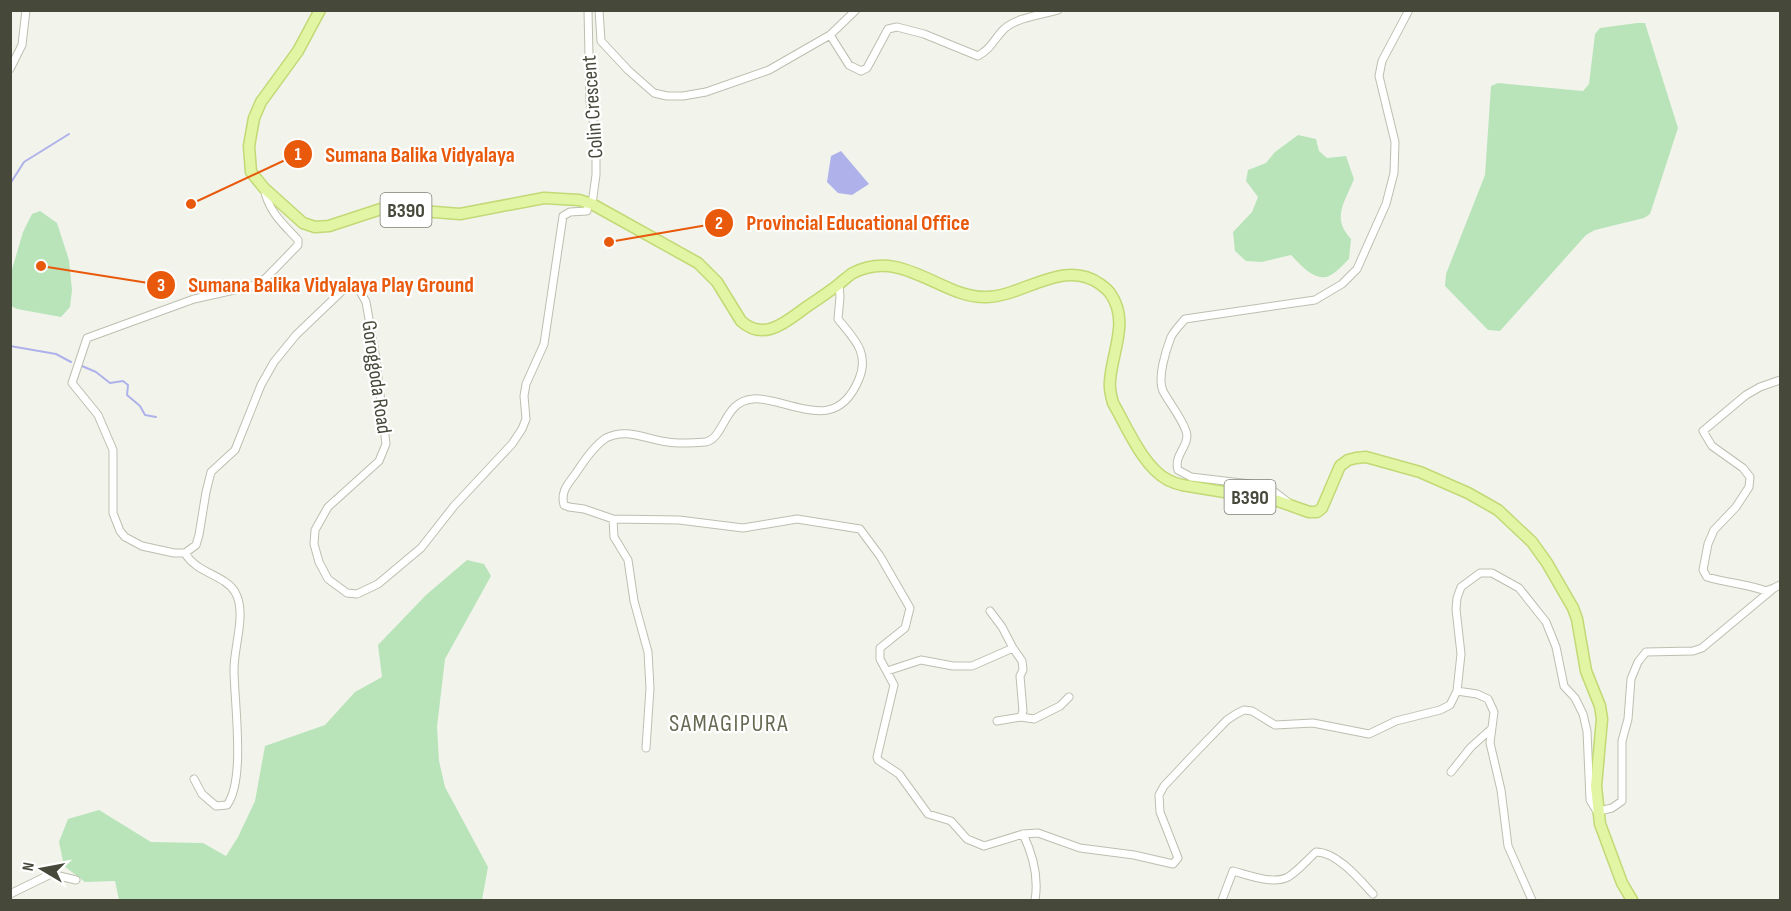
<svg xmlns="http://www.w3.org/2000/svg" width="1791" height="911" font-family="'Sofia Sans Condensed',sans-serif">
<rect width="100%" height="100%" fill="#f2f4ec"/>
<path fill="#b9e4b9" d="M1637,23h8l33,105 -28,86 -6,4 -49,12 -9,5 -86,96 -12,-1 -43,-44 1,-12 39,-99 6,-89 7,-3 85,8 6,-7 6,-50 5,-6z
M1298,135l18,4 3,12 8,7 19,-2 8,23c-9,23 -23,39 -3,60l-2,20c-5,5 -13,14 -20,17 -15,6 -29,-12 -38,-21l-29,7 -16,-1 -11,-10 -2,-19 19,-20 6,-15 -12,-16 2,-11 18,-7 9,-11z
M40,211l17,12 12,37 3,30 -2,17 -9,10 -44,-8 -6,-3v-33l12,-41 9,-18z
M467,560l17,4 7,12 -46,83 -8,68 2,34 6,26 43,80 -6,33h-365h2l-4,-19 -30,1 -21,-16 -5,-24 9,-23 31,-9 52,32 52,1 23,13 12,-19 17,-36 10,-55 60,-21 30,-33 27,-15 -4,-32 48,-50z"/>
<path fill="#afb2ea" d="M841,151l28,33 -17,11 -14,-2 -11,-11 4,-26z"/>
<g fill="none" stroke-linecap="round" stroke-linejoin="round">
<path stroke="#afb2ea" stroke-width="2" d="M10,184l14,-22 45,-28
M10,346l46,8 15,8
M82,366l14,6 14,11 13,-2 5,4 -1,10 13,11 5,9 11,2"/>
<defs>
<path id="street" d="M588,10l2,92 6,37v36l-4,29
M599,10l2,31 27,29 26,23 13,3h16l23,-4 63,-22 61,-35 26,-25
M830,35l19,30 12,6 6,-3 21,-39 9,-2 27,7 54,22c15,-9 15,-16 26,-27 13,-12 38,-14 54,-19
M10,69l12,-24 4,-35
M264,188c4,23 19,36 34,52v5l-32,33 -14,8 -58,13 -107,39 -15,45 26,32 15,35v63l7,18 5,6 17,9 32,7h11l11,-8 3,-10 7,-43 5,-20 24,-22 26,-65 13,-23 22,-27 47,-45 12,-2 5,3 6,11 9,51 11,91 -7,17 -51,46 -13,23 -1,14 5,18 9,17 19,14 10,1 21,-10 43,-36 33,-42 58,-62 10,-15 4,-10 -2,-23 2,-12 18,-40 19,-128 7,-4 17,-1 2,-8
M839,284l1,13 -2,22c15,19 32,33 21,60 -17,41 -42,34 -79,24 -9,-2 -18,-5 -27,-4 -30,2 -28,40 -48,43 -12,1 -26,2 -37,0 -21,-2 -41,-15 -62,-4 -12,8 -22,23 -30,35 -7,10 -16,18 -12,32l5,2 15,2 29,10 66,1 64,8 54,-9 63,10 20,27 30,52 -5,20 -25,20v11l14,26 -17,72 1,3 21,14 29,40 23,7 16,18 17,7 39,-12 15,-1 42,15 54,7 39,9 5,-6 -18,-46 -1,-17 5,-9 31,-33 32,-33 9,-6 8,-4 8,1 23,14 38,-2 56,11 27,-13 44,-11 10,-5 7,-14 4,-37 -5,-45 1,-11 4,-11 19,-14h12l27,15 27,34 10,25 8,39 11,12 8,16 4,17 3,69 6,10 3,1 13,-3 10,-7v-60l6,-22 3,-40 7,-17 8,-10 47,-1 9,-3 72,-60 6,-3
M1289,503l-22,-17 -76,-9 -13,-7c-5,-15 13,-25 8,-39 -5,-14 -16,-27 -23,-40 -6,-13 3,-41 8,-54 3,-6 9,-12 14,-18l130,-19 27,-16 15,-15 29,-65 8,-31 1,-31 -16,-66 3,-15 27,-51
M613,519l1,18 14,23 6,41 14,51 2,36 -4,60
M185,553c11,20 40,22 50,39 12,20 -1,54 -1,77 0,33 12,110 -7,136l-11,1 -14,-12 -8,-15
M1771,589l-5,2c-19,-7 -39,-8 -59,-14l-4,-7 5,-26 6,-14 22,-23 13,-20 1,-10 -7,-9 -31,-22 -9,-15 43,-36 14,-8 20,-7
M990,611l12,16 11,21 9,13 1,9 -3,6 3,35 -2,6
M887,671l34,-11 32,6h19l41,-18
M1457,691l20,3 11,5 6,13 -4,31 11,47 7,56 24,54
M997,721l24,-4 13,2 26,-13 9,-9
M1451,772l20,-25 19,-17
M1023,834c10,21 16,43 12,66
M10,894l41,-20 25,6
M1222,900l11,-29c15,4 40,14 55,6 10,-6 19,-17 28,-25 21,0 44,28 57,42"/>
<path id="primary" d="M320,10l-22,41 -37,51 -7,16 -5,28 2,26 13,16 39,35 12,4 14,-1 55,-18 76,6 84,-16 35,2 13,4 106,59 19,19 24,39c23,21 45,1 64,-13 11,-8 23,-15 34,-24 5,-4 9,-8 14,-11 50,-26 89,26 134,24 37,-1 77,-39 113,-13 4,3 7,5 10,9 20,28 2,58 0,88 -1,8 1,15 3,22 14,24 30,64 55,77 4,2 9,4 14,5l96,16 31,11h8l5,-4 18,-42 8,-6 8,-2 10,-1 54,15 48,21 30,17 34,32 15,21 26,45 4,11 9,52 14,35 2,13 -6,67 4,38 22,59 10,17"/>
</defs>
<use href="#street" stroke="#bcbfaf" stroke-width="9"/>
<use href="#primary" stroke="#c2d975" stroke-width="13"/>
<use href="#street" stroke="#fff" stroke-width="7"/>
<use href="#primary" stroke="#e1f5a4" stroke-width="10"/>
</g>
<g text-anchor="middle" stroke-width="4.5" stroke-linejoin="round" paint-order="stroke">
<g fill="#fff" stroke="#7e7f75" stroke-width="1.5">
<rect x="380.5" y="193" width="51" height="34" rx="4.5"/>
<rect x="1224.5" y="480" width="51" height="34" rx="4.5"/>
</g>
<g font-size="20" font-weight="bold" fill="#46483a">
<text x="406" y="217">B390</text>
<text x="1250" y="504">B390</text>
</g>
<g font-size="21" fill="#46483a" stroke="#fff">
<text transform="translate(592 107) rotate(-94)" y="7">Colin Crescent</text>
<text transform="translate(377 377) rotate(82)" y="7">Goroggoda Road</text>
</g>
<g font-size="24" letter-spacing="1.5" fill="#676a52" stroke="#fff">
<text x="729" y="731">SAMAGIPURA</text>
</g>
</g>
<path fill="none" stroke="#e8590c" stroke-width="2" d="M191 204L298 154M609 242L719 223M41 266L161 285"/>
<g fill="#e8590c" stroke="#fff" stroke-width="2">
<circle cx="191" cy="204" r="6"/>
<circle cx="609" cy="242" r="6"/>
<circle cx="41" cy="266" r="6"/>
<circle cx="298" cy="154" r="15"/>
<circle cx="719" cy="223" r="15"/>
<circle cx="161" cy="285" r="15"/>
</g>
<g font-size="18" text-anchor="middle" font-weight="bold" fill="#fff">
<text x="298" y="160">1</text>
<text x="719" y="229">2</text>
<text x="161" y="291">3</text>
</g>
<g font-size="22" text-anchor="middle" font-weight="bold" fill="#e8590c" stroke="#fff" stroke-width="4.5" stroke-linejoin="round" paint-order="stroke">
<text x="420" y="162">Sumana Balika Vidyalaya</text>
<text x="858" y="230">Provincial Educational Office</text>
<text x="331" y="292">Sumana Balika Vidyalaya Play Ground</text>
</g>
<rect width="1791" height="911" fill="none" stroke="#46483a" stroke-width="24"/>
<g transform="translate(42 869) rotate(280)" stroke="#ffffff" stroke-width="4.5" paint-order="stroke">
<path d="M0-4.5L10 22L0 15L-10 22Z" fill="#46483a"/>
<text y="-9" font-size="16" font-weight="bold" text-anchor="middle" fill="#46483a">N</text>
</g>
</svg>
